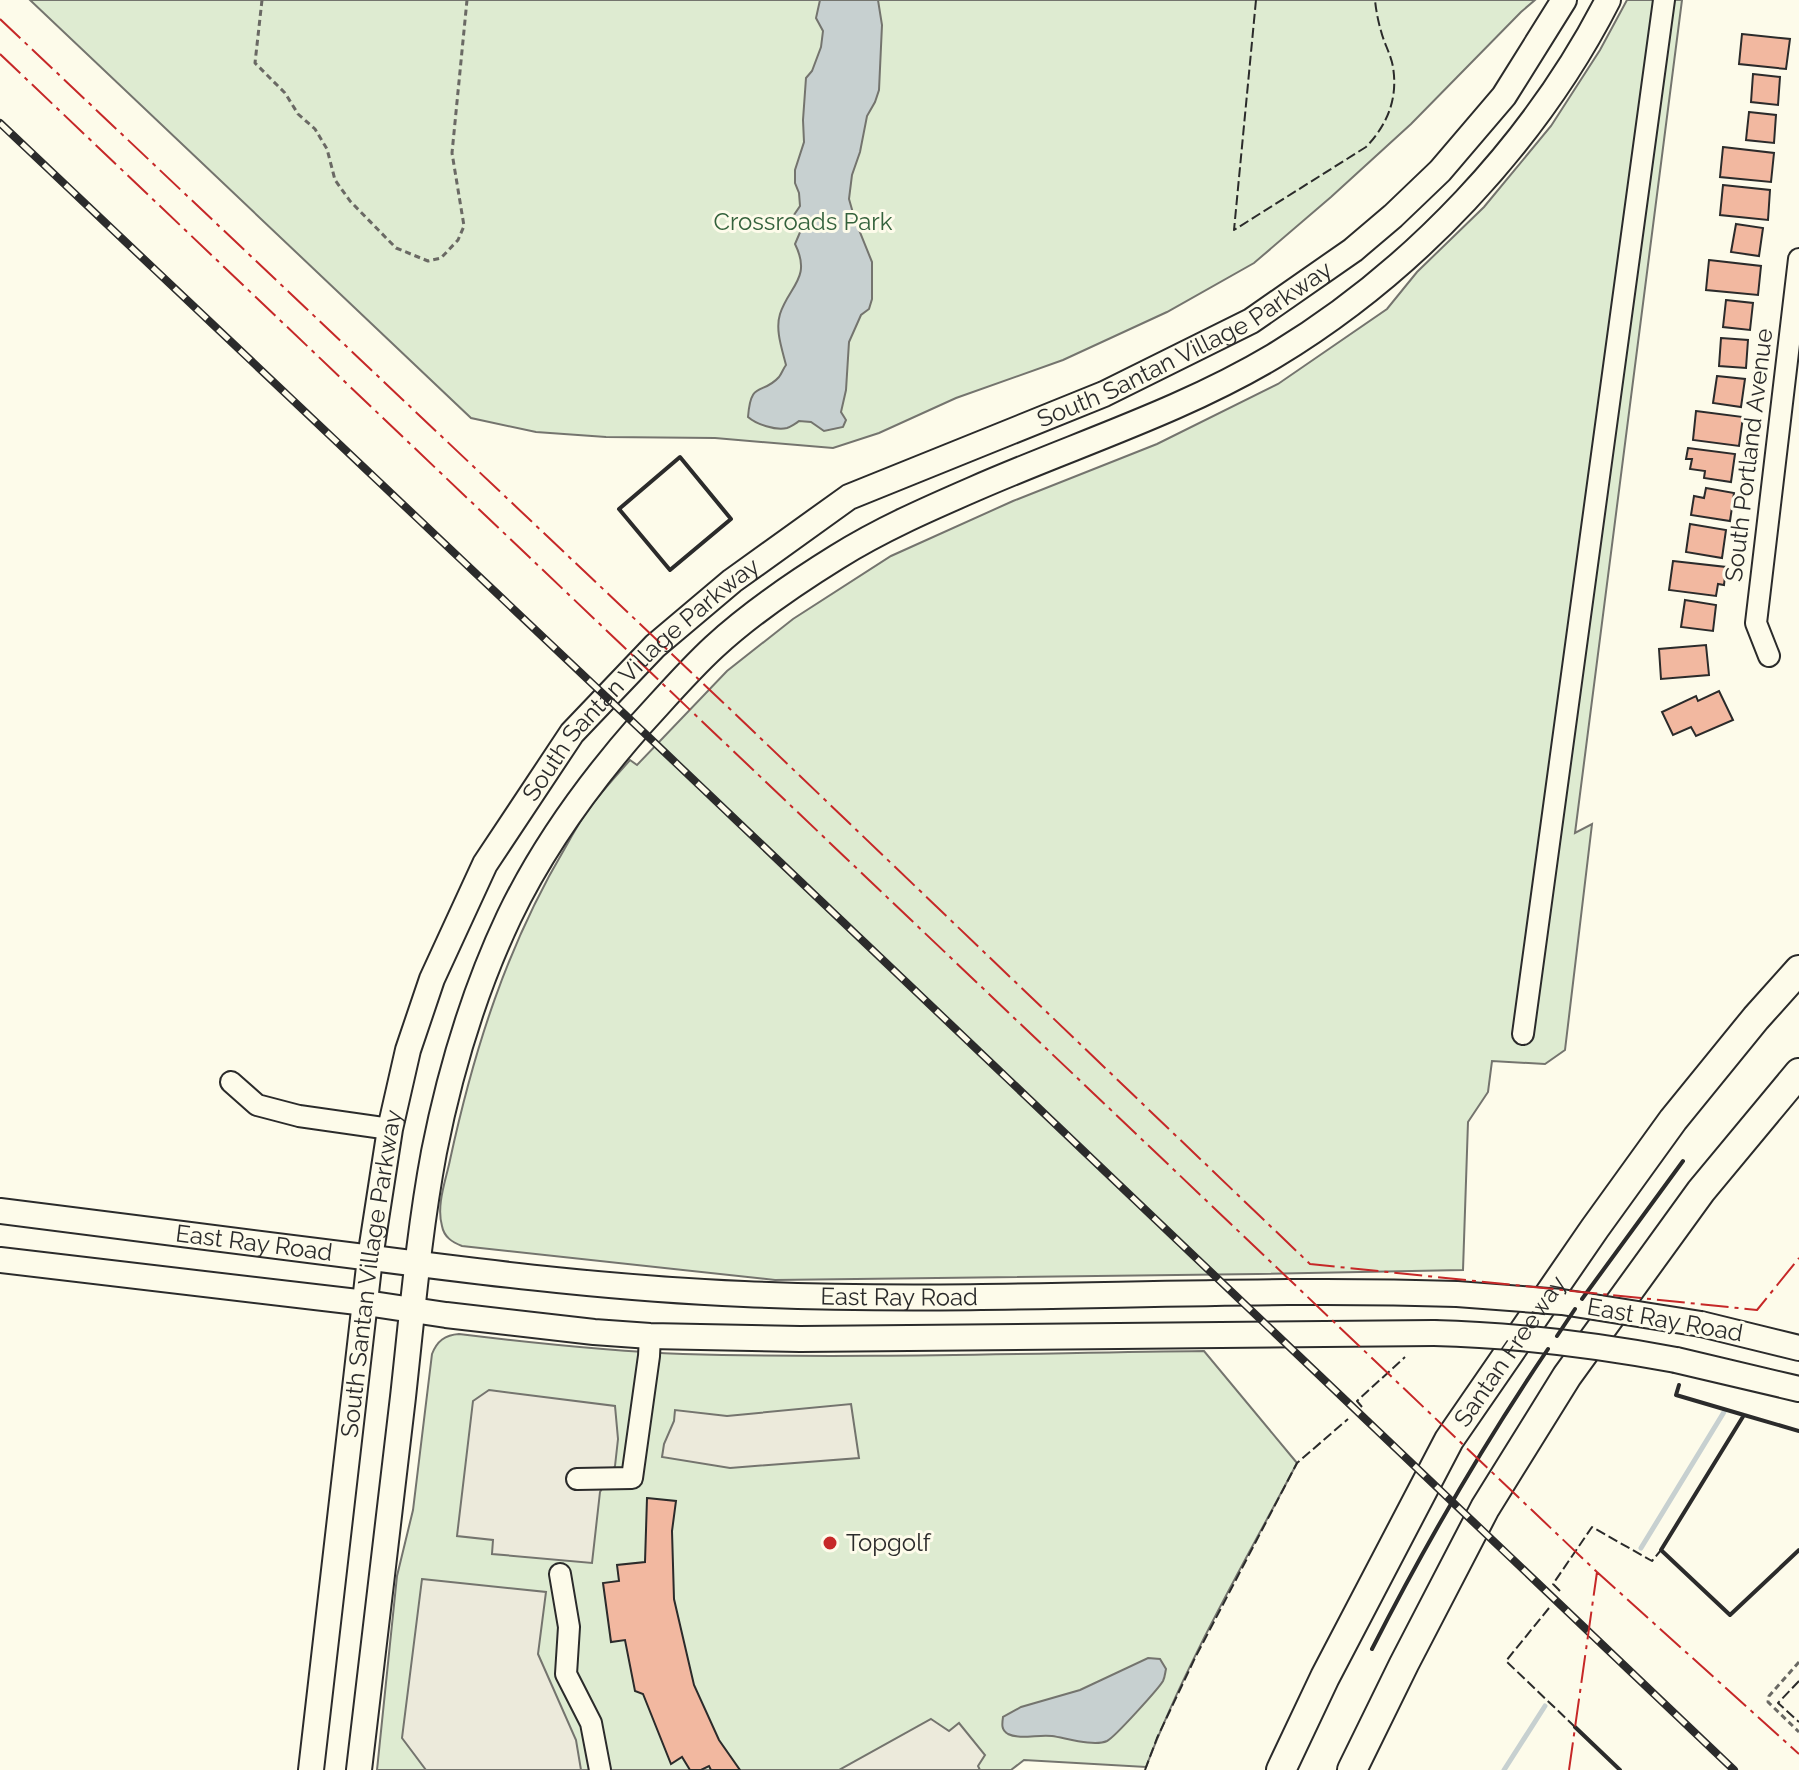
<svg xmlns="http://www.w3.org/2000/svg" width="1799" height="1770" font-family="Raleway,sans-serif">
<rect width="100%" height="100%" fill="#fdfbea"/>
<path fill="#deebd1" stroke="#74746e" stroke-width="2" d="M30,0h1505l-14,12 -110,112 -80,73 -77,66 -87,49 -104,48 -107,38 -77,35 -46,15 -118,-10 -109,-1 -70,-5 -65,-14z
M1627,0h55l-107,833 17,-9 -27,226 -20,14 -53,-3 -4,31 -20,30 -5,148 -206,4 -482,6 -313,-34c-10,-4 -18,-9 -20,-20 -6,-21 4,-46 8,-66 24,-111 57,-214 115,-312 8,-14 16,-29 26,-42 12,-16 26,-31 39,-46l7,5 90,-94 66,-52 98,-63 122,-55 144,-57 121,-60 109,-75 30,-37 67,-65 67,-81 49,-76z
M459,1334c74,9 149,17 224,20 173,5 348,-1 521,-3l93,112c-52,99 -111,199 -151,304l-122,-7 -13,10h-634l20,-194 16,-66 19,-156c5,-13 13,-19 27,-20z"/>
<path fill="#eceadb" stroke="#74746e" stroke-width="2" d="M489,1390l126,16 3,33 -3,27 -15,26 -8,71 -100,-9 1,-14 -36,-4 16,-135z
M851,1404l8,54 -129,10 -68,-11 2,-13 10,-23 1,-11 52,6z
M422,1579l124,13 -8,62 38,86 5,30h-155l-24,-32z
M931,1719l18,12 10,-8 26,32 -7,11 2,4h-141z"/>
<path fill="#c7d0d0" stroke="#74746e" stroke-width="2" d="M820,0h58l4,25 -3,65 -4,12 -8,14 -7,36 -8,23 -3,24 6,21 17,42v37l-3,10 -8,6 -12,27 -3,48 -5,22 5,8 -3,7 -19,4 -13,-9 -12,-1c-2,2 -9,6 -12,7 -11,3 -31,-4 -39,-11 3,-38 14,-21 31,-40 3,-4 4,-8 7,-12 -4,-16 -11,-35 -6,-51 9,-28 32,-36 15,-70l6,-14 -4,-7 -4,-2 1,-6 6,-9 -1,-13 -4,-10v-13l9,-28 -1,-22 3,-42 6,-7 9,-24 2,-16 -7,-13z
M1148,1658l12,1 6,10c-1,4 -1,8 -3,12 -4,7 -48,56 -56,60 -13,6 -41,-3 -55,-5 -13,-2 -32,4 -44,-2 -7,-4 -6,-10 -5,-17l18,-10 59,-17z"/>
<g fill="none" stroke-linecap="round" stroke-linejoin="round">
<path stroke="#c7d0d0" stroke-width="5" d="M1641,1548l83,-136
M1504,1770l41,-64"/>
</g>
<path fill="#f2b8a0" stroke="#2b2b2b" stroke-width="2" d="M1742,34l48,5 -4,30 -47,-5z
M1753,74l27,3 -2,28 -27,-3z
M1749,112l27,3 -2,28 -28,-3z
M1723,147l51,6 -3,29 -51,-5z
M1723,185l47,5 -2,30 -48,-5z
M1736,224l27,4 -4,28 -28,-4z
M1709,260l52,6 -3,29 -52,-5z
M1726,300l27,3 -3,27 -27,-3z
M1721,338l27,2 -2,28 -27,-2z
M1717,376l28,3 -4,28 -28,-4z
M1696,411l47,6 -4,29 -46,-6z
M1688,448l47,6 -4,28 -27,-4 1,-7 -15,-2 2,-10h-6z
M1706,488l28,5 -4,28 -39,-6 3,-19 10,2z
M1690,524l36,6 -4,28 -36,-6z
M1673,561l53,6 -2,18 -6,-1 -2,12 -47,-6z
M1685,600l31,5 -3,26 -32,-4z
M1706,645l3,30 -48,4 -2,-30z
M1719,691l14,29 -37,16 -5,-9 -18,8 -11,-23 34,-16 2,5z
M647,1498l29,3 -4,30 2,68 20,86 25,55 21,30h-29l-2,-4 -8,4h-11l-8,-13 -11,7 -28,-70 -8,-3 -10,-51 -14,2 -8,-59 16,-2 -2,-16 28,-3z"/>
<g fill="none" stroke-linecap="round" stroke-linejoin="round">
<defs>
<path id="minor" d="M1769,656l-13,-33 43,-364
M1523,1034l141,-1034
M231,1082l26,23 42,11 91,13
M577,1479l55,-1 17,-122 1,-20
M560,1574l9,53 -3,47 25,49 9,47"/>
<g id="major">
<path id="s1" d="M0,1211c124,16 248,31 372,47 123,16 248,31 372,36 238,11 475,-8 713,0"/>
<path d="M0,1260l366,43 80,12 148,17 56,4 150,3 634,-6"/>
<path d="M1701,1324l98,24"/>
<path d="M1676,1360l123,29"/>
<path id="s2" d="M311,1770l59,-512 20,-129 18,-79 24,-71 53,-115 87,-131 83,-87 77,-65 117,-84 255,-103 147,-73 102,-71 40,-34 47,-45 64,-75 60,-96"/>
<path d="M359,1770c15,-125 30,-249 44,-373 9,-82 16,-165 31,-245 16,-81 40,-161 75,-235 34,-71 80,-134 132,-193 24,-26 47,-53 73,-77 37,-34 81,-64 123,-90 43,-27 91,-48 137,-68 100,-44 206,-77 300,-133 138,-83 261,-213 334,-356"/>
</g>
<g id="highway">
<path id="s3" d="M1281,1770l44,-93 124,-237 146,-212 78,-108 83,-102 43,-48"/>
<path d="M1352,1770l52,-106 81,-156 82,-132 134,-185 98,-118"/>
</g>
</defs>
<use href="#minor" stroke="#2b2b2b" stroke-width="24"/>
<use href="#major" stroke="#2b2b2b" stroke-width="28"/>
<use href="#highway" stroke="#2b2b2b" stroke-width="32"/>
<path stroke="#6a6964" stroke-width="3" stroke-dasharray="6 4" stroke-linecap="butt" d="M262,0l-7,63 30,30 13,21 17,15 12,20 8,31 15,21 46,47 32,13 13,-3 17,-18 6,-14 -12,-73 15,-153
M1799,1662l-30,34 -1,6 31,30"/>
<use href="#minor" stroke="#fdfbea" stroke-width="20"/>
<use href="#major" stroke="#fdfbea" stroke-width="24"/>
<use href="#highway" stroke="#fdfbea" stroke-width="28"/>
<defs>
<path id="rail" d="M0,123l656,621 1078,1026"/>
</defs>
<use href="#rail" stroke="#2b2b2b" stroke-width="8"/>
<use href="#rail" stroke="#fdfbea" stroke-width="5" stroke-dasharray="15" stroke-linecap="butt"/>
<defs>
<path id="major-bridge" d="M1457,1294l105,8 139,22
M1434,1333c82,2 162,12 242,27"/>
</defs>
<use href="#major-bridge" stroke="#2b2b2b" stroke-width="28" stroke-linecap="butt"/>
<use href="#major-bridge" stroke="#fdfbea" stroke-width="24"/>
<path stroke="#2b2b2b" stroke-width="2" stroke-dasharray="10 4" stroke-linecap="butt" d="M1256,0l-22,230 132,-83c22,-23 32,-49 27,-80 -2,-12 -9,-24 -12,-36 -3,-10 -5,-21 -6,-31
M1362,1407l-5,-6 48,-44
M1560,1591l-7,-7 39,-57 60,34 9,-11
M1549,1608l-43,53 69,66
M1799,1681l-21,22 21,19
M1145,1770l12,-32 38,-80 102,-195 51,-44"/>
<path stroke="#2b2b2b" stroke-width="4" d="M680,457l51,62 -61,51 -51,-61z
M1582,1299l101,-138
M1557,1336l18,-27
M1679,1385l-3,10 68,20
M1799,1431l-55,-16 -83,135 69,65 69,-65
M1372,1649c53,-104 111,-204 176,-300
M1575,1727l45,43"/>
<path stroke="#c62828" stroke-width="2" stroke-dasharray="28 6 4 6" stroke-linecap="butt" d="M0,19l730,690 580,555 447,46 42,-52
M0,54l1597,1518 202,182
M1569,1770l28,-198"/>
</g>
<circle fill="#c62828" stroke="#fdfbea" stroke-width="3" cx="830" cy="1543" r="8"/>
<g text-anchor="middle" stroke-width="6" stroke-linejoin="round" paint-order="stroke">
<g font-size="24" fill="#34623c" stroke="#fdfbea">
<text x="803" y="230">Crossroads Park</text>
</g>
<g font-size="24" fill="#2b2b2b" stroke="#fdfbea">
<text dy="8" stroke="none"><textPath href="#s2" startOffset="1820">South Santan Village Parkway</textPath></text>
<text transform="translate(1749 455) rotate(-83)" y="8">South Portland Avenue</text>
<text dy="8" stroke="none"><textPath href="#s2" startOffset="1172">South Santan Village Parkway</textPath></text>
<text dy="8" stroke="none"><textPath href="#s1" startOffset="256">East Ray Road</textPath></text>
<text dy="8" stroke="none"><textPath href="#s2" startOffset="500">South Santan Village Parkway</textPath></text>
<text dy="8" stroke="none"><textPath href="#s1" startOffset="904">East Ray Road</textPath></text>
<text transform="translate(1665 1320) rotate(10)" y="8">East Ray Road</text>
<text dy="8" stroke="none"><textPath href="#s3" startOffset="478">Santan Freeway</textPath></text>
</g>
<g font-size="24" fill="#2b2b2b" stroke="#fdfbea" text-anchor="start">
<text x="846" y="1551">Topgolf</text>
</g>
</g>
</svg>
